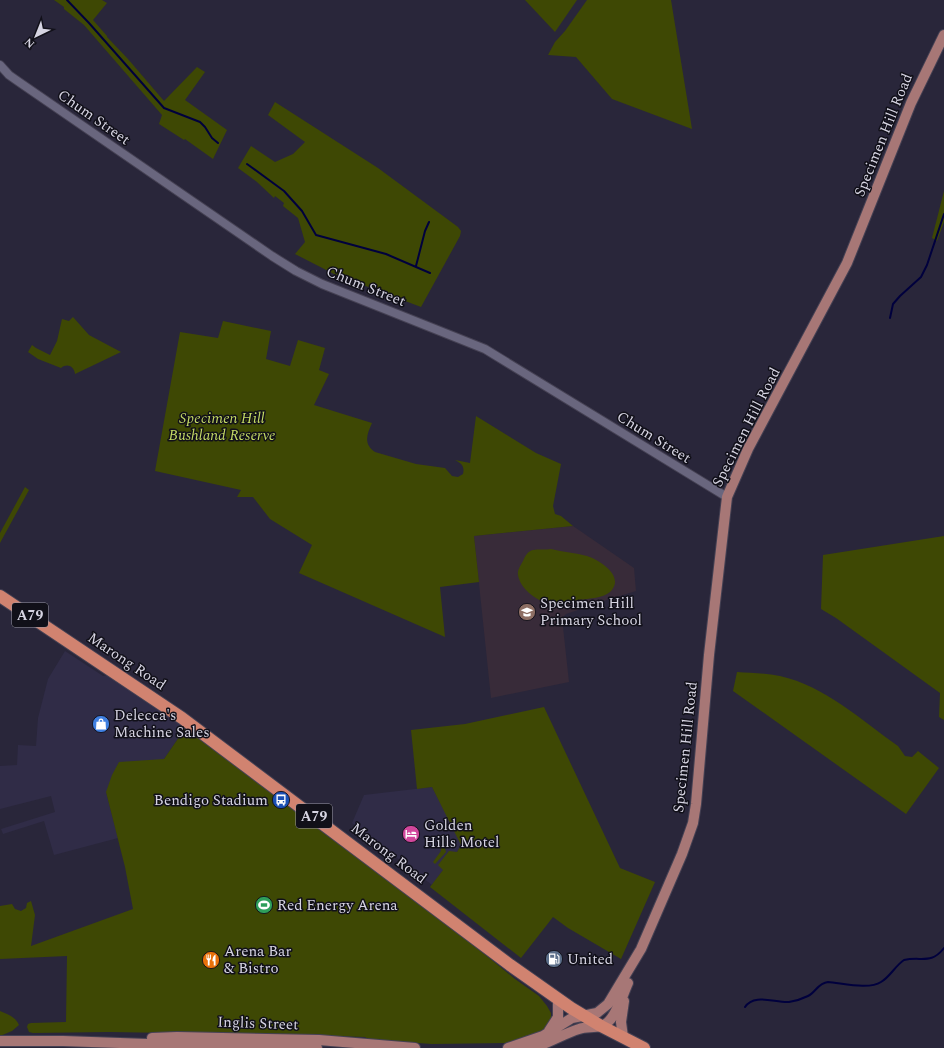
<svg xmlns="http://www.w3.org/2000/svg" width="944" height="1048" font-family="Spectral,serif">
<rect width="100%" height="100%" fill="#29263a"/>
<path fill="#302c47" d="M65,651l38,25 6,-1 77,52 -22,32 -58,33 12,46 -64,17 -10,-34 -41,13 -2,-5 54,-17 -4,-16 -51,13v-43l17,-1 1,-20 18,1 2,-28 10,-39z
M432,787l30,58 -30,40 -80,-62 12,-28z"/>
<path fill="#382b39" d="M573,526l61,42 2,23 -49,15 -1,-2 -7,2 -1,4 -12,4 -4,4 7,64 -78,16 -17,-162z"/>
<path fill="#3e4804" d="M54,0h48l5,3 -14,17 14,16v1l21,22 36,42 33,-34 8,5 -20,28 42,30 -14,29 -28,-20 -1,1 -25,-16 3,-9 -78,-90 -20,-16v-2z
M525,0h52l-22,32z
M587,0h84l21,129 -80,-30 -36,-42 -28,-2 7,-13 10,-11z
M275,102l103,66 80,59 3,4 -1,5 -39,71 -87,-33 -39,-20 10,-12 -7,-24 -15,-12 1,-3 -9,-7 -1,2 -17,-16 -19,-14 13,-22 24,16 18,-8 12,-12 -37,-27z
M944,191v31l-7,19 -5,-3z
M73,317l16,18 32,17 -46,22c-1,-8 -8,-11 -14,-6l-23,-9 -10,-7 4,-7 4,3 14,7 7,-14 5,-22 7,2z
M223,321l48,10 -5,28 24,7 8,-26 27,8 -6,22 10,4 -15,31 58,18c-5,11 -9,21 3,29l41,12 29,4 7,8 6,1 5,-3c2,-8 -2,-11 -8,-14l15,3 6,-47 60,37 25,11 -8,42 2,8 6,2 12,10 -99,10 5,46 -39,5 5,50 -146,-64 13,-28 -42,-26 -17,-22h-16l4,-7 -86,-19 25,-139 38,6z
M25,487l4,3 -29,53v-10z
M944,536v184l-5,-3 1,-24 -104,-75 -15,-9 2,-54z
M551,549c12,3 25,4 36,7 13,4 39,21 23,36 -7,6 -23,7 -32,8 -10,2 -20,4 -30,3 -13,-3 -28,-15 -30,-28 -1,-5 3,-10 5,-14 2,-5 5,-10 10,-11 5,-1 13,0 18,-1z
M737,672c14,1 29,1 43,4 45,10 81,44 118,70l7,10 7,1 6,-6 21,17 -33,46 -173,-123z
M544,707l76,161 35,14 -34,77 -53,-31 -15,-11 -32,41 -91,-71 13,-17 -5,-5 11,-14 8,1 4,-7 -29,-58 -15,2 -6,-59 54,-6z
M186,727l268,202 61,50 24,17 8,10 4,7v5l-3,8 -6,6 -25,9 -11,2 -74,1 -58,-4 -6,-1 -3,-2 -125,-4 -5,1 -126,-2 -76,1 -4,-1 -2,-5 1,-3 3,-1 35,-1 1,-66 -67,3v-53l12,-2 3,5 6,2 5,-3 1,-5 4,-2 4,14 -4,31 102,-37 -8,-42 -19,-75 6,-17 7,-13 45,-3z
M441,846l4,2 1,4 -11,12 -2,-2 8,-11z
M0,1011c7,3 16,6 19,14l-7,6 -12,5z"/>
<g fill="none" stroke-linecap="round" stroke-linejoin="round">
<path stroke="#00003d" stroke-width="2" d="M67,0l22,23 75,85 36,14 5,5 7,11 6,5
M247,164l37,27 18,20 14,24 70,19 44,19
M416,266l9,-35 4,-9
M890,318l3,-14 7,-8 21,-19 6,-12 17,-51
M745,1007c9,-14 30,-4 44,-5 6,-1 13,-3 19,-6 8,-4 10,-13 20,-14 14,1 41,8 53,0 9,-5 14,-16 23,-22 17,-4 27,5 40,-12"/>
<defs>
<path id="minor" d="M0,65l9,10 10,7 253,174 24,15 26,13 163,65 242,148"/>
<path id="major" d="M549,1031l9,-14v-18
M623,1037l-2,-15 3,-21
M152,1038l25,-1 142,3 96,8
M0,1041h63l113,4 141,3
M508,1048l35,-12 29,-18 25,-5 11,-9 33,-55 41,-95 11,-31 3,-19 13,-149 18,-158 21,-48 99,-186 64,-160 33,-68
M530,1048c17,-3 32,-14 49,-19 9,-3 22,0 29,-7 9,-8 15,-28 20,-39"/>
<path id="highway" d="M0,596l182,122 328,247 61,43 30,18 43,22"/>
</defs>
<use href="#minor" stroke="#454153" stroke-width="10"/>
<use href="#major" stroke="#454153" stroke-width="12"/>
<use href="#highway" stroke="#454153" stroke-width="14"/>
<use href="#minor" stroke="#69667e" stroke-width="8"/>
<use href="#major" stroke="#a77776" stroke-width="10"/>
<use href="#highway" stroke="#d18370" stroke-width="12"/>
</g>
<defs>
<symbol id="school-disc" viewBox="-11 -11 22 22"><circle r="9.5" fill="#8d6e63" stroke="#111019"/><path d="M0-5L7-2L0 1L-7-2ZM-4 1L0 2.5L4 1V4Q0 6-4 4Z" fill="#fff"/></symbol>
<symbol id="shop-disc" viewBox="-11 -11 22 22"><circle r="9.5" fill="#3f7fe0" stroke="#111019"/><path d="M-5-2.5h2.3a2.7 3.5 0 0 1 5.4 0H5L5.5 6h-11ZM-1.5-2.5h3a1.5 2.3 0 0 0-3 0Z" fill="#fff"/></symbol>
<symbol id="bus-disc" viewBox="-11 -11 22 22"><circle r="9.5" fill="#1a4fb4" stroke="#111019"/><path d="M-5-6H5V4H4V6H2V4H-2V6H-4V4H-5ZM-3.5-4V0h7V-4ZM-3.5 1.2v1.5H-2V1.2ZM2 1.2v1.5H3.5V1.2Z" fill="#fff"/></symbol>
<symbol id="hotel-disc" viewBox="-11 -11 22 22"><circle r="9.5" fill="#d1479c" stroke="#111019"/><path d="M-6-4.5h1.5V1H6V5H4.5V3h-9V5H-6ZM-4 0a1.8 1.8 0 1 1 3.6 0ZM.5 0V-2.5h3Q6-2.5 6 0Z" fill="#fff"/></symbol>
<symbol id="stadium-disc" viewBox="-11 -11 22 22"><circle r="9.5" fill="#2e9e5b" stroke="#111019"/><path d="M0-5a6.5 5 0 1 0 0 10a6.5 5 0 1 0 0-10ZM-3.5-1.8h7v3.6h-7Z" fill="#fff"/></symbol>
<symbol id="fuel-disc" viewBox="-11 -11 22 22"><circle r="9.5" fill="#5c6f8a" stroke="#111019"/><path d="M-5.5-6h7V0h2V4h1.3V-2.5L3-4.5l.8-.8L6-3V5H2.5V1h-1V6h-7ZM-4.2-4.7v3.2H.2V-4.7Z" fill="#fff"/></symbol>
<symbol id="restaurant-disc" viewBox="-11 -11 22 22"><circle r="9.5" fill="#e8710a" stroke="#111019"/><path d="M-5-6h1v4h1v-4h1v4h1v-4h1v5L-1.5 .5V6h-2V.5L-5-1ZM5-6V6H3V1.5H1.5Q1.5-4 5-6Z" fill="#fff"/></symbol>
</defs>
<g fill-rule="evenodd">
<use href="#school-disc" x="517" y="602" width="20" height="20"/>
<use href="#shop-disc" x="91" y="714" width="20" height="20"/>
<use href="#bus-disc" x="271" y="790" width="20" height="20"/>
<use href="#hotel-disc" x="401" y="824" width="20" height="20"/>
<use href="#stadium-disc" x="254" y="895" width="20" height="20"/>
<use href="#fuel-disc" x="544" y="949" width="20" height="20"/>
<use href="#restaurant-disc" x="201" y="950" width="20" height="20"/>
</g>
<g text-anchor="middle" stroke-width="3" stroke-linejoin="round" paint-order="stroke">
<g fill="#111019" stroke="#9b99a6" stroke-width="1">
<rect x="12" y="603" width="36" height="24" rx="3"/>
<rect x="296" y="804" width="36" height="24" rx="3"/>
</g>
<g font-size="14" font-weight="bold" fill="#d6d4e2">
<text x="30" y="620">A79</text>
<text x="314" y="821">A79</text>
</g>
<g font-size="15" fill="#d6d4e2" stroke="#111019">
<text transform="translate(94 117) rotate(35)" y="5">Chum Street</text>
<text transform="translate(883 135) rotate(-68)" y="5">Specimen Hill Road</text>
<text transform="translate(366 286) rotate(22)" y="5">Chum Street</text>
<text transform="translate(746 427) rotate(-63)" y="5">Specimen Hill Road</text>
<text transform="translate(654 437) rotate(32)" y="5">Chum Street</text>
<text transform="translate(127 661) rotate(34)" y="5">Marong Road</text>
<text transform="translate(685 747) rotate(-84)" y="5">Specimen Hill Road</text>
<text transform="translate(389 853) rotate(37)" y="5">Marong Road</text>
<text transform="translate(258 1023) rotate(2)" y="5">Inglis Street</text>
</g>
<g font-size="15" font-style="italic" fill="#c4da65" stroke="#111019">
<text x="222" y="423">Specimen Hill<tspan x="222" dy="17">Bushland Reserve</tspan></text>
</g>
<g font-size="15" fill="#d6d4e2" stroke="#111019" text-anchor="start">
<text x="540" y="608">Specimen Hill<tspan x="540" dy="17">Primary School</tspan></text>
<text x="114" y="720">Delecca's<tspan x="114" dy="17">Machine Sales</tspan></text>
<text x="268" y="805" text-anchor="end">Bendigo Stadium</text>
<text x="424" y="830">Golden<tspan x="424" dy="17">Hills Motel</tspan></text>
<text x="277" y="910">Red Energy Arena</text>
<text x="224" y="956">Arena Bar<tspan x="224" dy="17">&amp; Bistro</tspan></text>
<text x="567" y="964">United</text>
</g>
</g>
<g transform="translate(36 36) rotate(223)" stroke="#111019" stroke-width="3" paint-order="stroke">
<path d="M0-3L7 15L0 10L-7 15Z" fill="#d6d4e2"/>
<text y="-6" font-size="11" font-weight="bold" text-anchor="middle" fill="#d6d4e2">N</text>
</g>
</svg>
